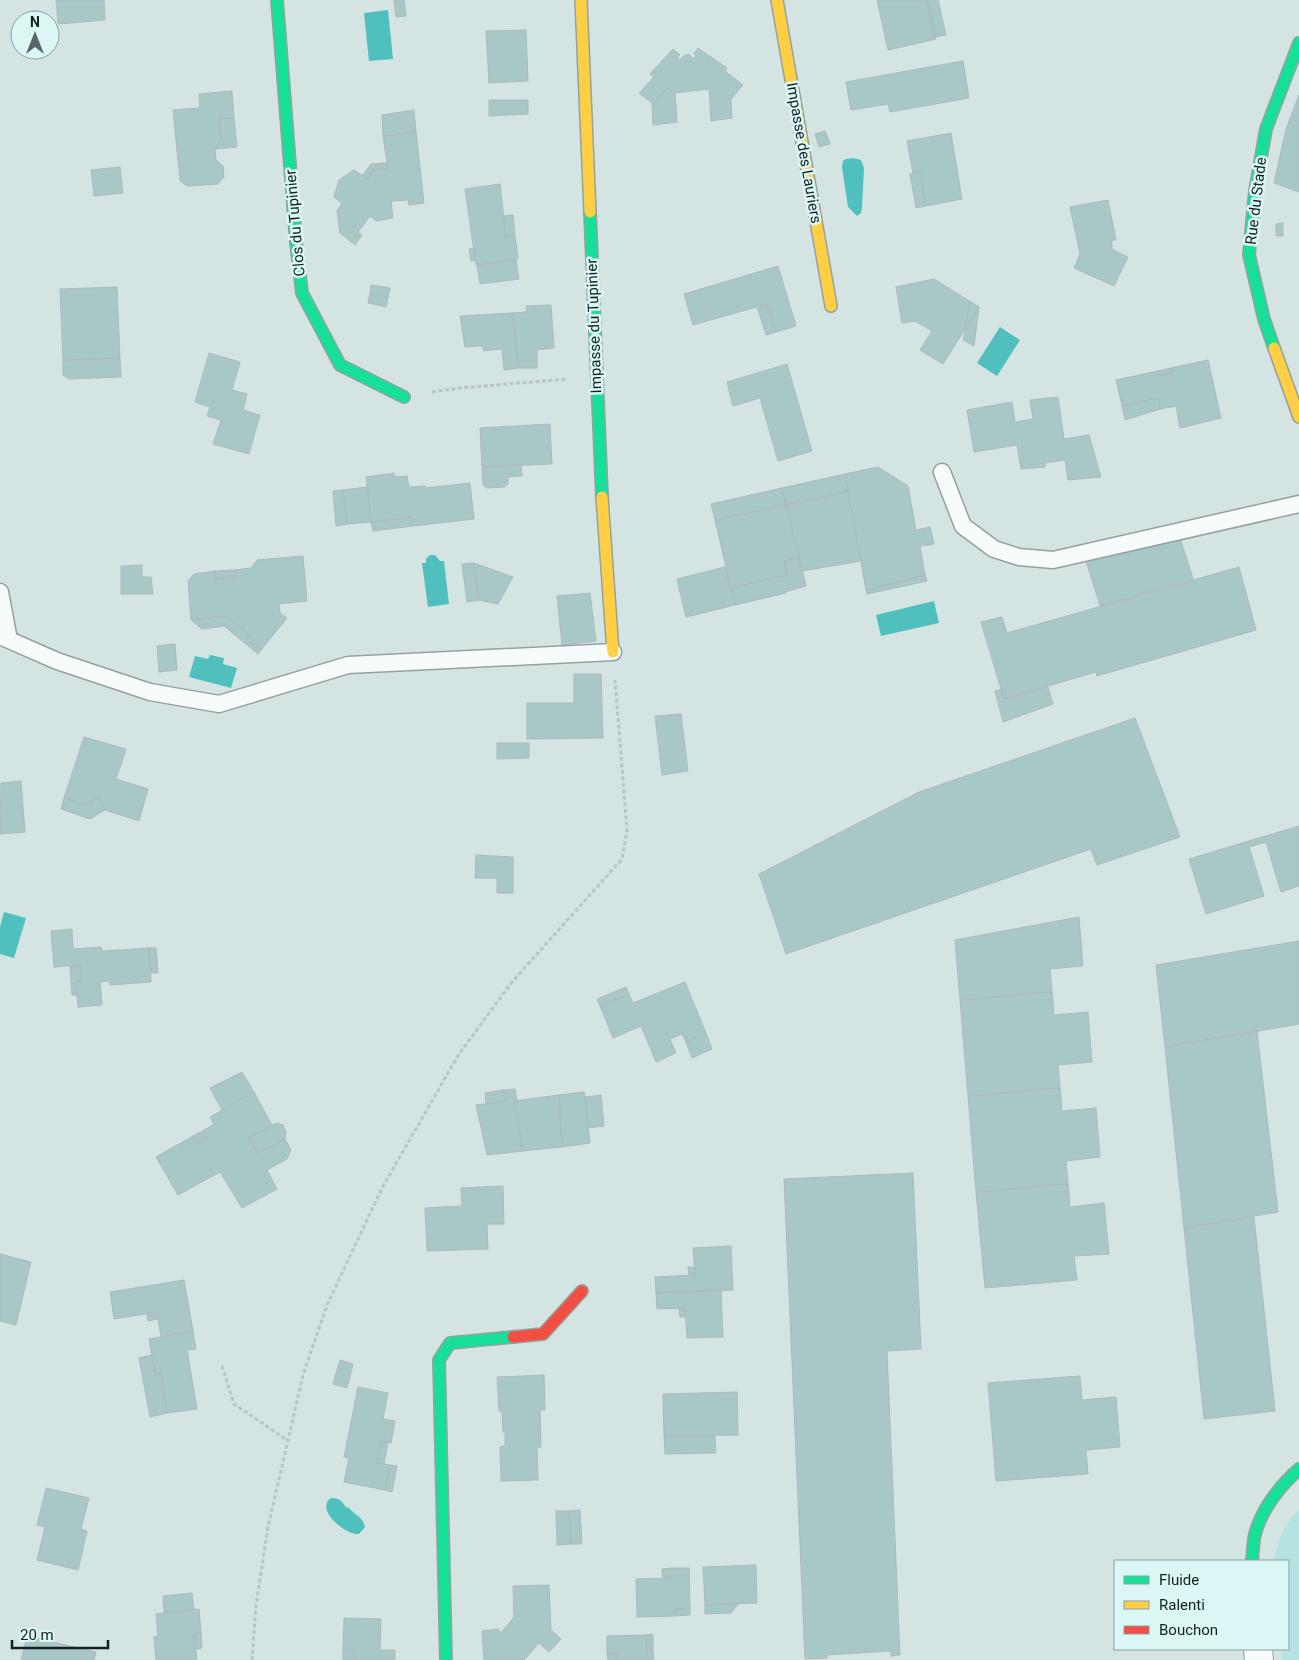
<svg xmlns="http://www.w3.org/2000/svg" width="1299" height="1660" font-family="Roboto,sans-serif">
<rect width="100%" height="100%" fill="#d3e4e3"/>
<path fill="#b4e3e2" d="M1299,1510v150h-17l-1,-11h7v-88h-13c-1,-15 12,-40 24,-51z"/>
<path fill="#50c0be" d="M388,10l5,49 -24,2 -5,-48z
M853,158l8,2 3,8 -2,39 -1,6 -4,3 -9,-9 -6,-40 1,-6 3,-2z
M1000,327l20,13 -23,36 -20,-13z
M430,555h5l5,6h4l5,43 -21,3 -6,-44h4v-4z
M934,601l5,22 -58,13 -5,-21z
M210,655l14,3 -1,6 14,4 -6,20 -42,-11 6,-21 13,3z
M4,912l22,6 -12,40 -14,-4v-27z
M331,1498c8,0 11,3 15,9l3,1c6,7 14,9 16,19l-6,7c-13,2 -45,-25 -28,-36z"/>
<path fill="#a8c8c8" stroke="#aebaba" d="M56,0h48l1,20 -47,4z
M394,0h10l2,16 -10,1z
M877,0h50l9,39 -48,11z
M927,0h11l8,35 -12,2z
M526,30l2,51 -39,2 -3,-52z
M698,48l29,20 -2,3 18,14 -12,14 1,19 -21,3 -2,-32 -34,4 -8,-5 -15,15 -13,-10 15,-16 -4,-3 23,-25 7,6 -3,3 3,2 3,-4 6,-2 4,5 3,-4 -2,-1z
M963,61l6,37 -79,14 -2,-8 -37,6 -5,-28z
M667,88l8,5 2,29 -24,3 -1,-22z
M232,91l2,27 -15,1 2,22 -6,8 1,11 7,6 1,11 -6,7 -31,2 -7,-5 -7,-71 27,-2 -1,-14z
M1299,95v97l-25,-9 12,-54z
M489,100h39v14l-39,2z
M414,110l2,22 -33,4 -1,-21z
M234,118l3,29 -22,2 6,-8 -2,-22z
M825,131l5,13 -11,3 -4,-13z
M416,132l8,71 -15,2 -1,-5 -17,1 2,17 -17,3 -6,-5 -12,16 4,3 -7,10 -15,-12 -3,-22 5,-8 -8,-6 5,-17 15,-10 13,9 6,-9 15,-1 -5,-33z
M951,133l11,66 -36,7 -6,-34 -7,1 -6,-32z
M386,163l2,6 -15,1 -6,9 -5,-3 9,-12z
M120,167l3,26 -29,3 -3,-26z
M920,172l6,34 -10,2 -6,-34z
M500,184l6,53 9,-1 3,23 -42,6 -11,-76z
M1108,200l8,40h-4v9l16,8 -14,29 -40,-18 6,-14 -10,-47z
M513,215l2,21 -9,1 -2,-21z
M1283,223v13h-7v-12z
M474,248l2,12 -5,1 -2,-12z
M516,260l3,19 -39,5 -3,-19z
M778,266l18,60 -20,6 -9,-28 -74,21 -9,-31z
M934,279l45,28 -36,57 -23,-14 12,-19 -17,-10 -13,2 -6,-36z
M371,285l19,3 -2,9 -18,-4z
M117,287l3,71 -57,2 -3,-71z
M370,293l18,4 -2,10 -18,-4z
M970,302l9,5 -5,39 -11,-6z
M767,304l9,28 -10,3 -9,-28z
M551,305l3,43 -17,2v18h-18l-7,-55 15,-1 -1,-6z
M512,313l7,55 -15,2 -2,-21 -18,2 -1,-5 -18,1 -5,-31z
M209,353l31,9 -8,28 15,4 -4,16 17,5 -11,39 -36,-10 8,-24 -14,-4 3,-9 -15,-5z
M120,358l1,19 -52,2 -6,-4v-15z
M1208,360l13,58 -41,10 -4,-22 -16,3 -2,-11 -36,8 -6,-26 42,-9v5l14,-4 -1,-4z
M787,364l25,87 -34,10 -18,-63 -27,8 -6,-24z
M1171,368l1,4 -14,4v-5z
M1058,397l6,42 25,-4 12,42 -33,3 -3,-20 -20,3v4l-24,2 -4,-24 -43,7 -7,-42 45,-8 3,20 18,-3 -3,-19z
M1158,398l2,11 -35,11 -3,-14z
M550,424l2,40 -70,3 -2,-39z
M521,465l1,11 -14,1v7l-3,3 -18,1 -4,-3 -1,-18z
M878,467l30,19 8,44 14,-3 4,17 -14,2 5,29 -59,15 -21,-116z
M394,473l1,4 12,-1 2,11 16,-1v2l45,-5 4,36 -61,7 -1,-9 -41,5 -5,-45z
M845,474l3,17 -62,14 -4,-17z
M367,487l4,35 -24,2 -4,-34z
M782,488l4,17 -71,15 -4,-16z
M343,490l4,34 -11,2 -3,-35z
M848,491l13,70 -59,10 -16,-66z
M786,505l13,52 -15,4 3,14 -56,13 -16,-68z
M412,517l1,9 -40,5 -2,-9z
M1179,534l14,45 -93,27 -14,-45z
M303,556l4,45 -28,3 1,9 7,5 -26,32 -15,-11 3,-4 -22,-19 -36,4 -3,-39 6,-7 21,-3 1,8 19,-2 -1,-7 17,-2 6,-8z
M799,557l7,29 -21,6 1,1 -51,12 -4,-17 56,-13 -3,-14z
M474,563l5,37 -12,2 -5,-38z
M474,563l39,14 -15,27 -19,-4z
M142,565v12h9l2,17h-32v-28z
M725,567l10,38 -49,12 -9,-38z
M1239,567l17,63 -159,46 -1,-4 -92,27 -23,-77 21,-5 5,16z
M234,570l1,7 -19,2 -1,-8z
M925,575l2,6 -60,13 -1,-4z
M590,593l6,48 -34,4 -5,-49z
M227,616l22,19 -3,4 15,11 -3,4 -34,-28 -22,3 -11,-9z
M175,644l2,26 -18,2 -2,-26z
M574,674h27l2,64 -76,1v-36h47z
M1048,687l5,17 -50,18 -8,-31 7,-2 2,10z
M681,714l7,57 -26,4 -7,-59z
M1135,718l45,119 -83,28 -6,-16 -305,105 -27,-80 160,-82z
M84,737l42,12 -10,30 32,10 -9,32 -34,-11 -6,-13 -13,8 -22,-7z
M497,743h32v15l-32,1z
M21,781l4,51 -25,2 1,-51z
M99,797l6,13 -15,9 -29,-10 3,-11 22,7z
M1299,826v60l-18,6 -15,-50 -17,5 15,49 -58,18 -17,-55z
M476,855l37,2v36h-16v-15h-22z
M1079,917l4,49 -33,3 2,23 -92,8 -5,-60z
M72,929l1,20 28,-2 1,4 47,-3 2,34 -41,3 -1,-4 -9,1 2,23 -24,2 -2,-26h5l-1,-16 -26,2 -3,-36z
M1299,941v83l-134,23 -9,-82z
M149,948h7l2,25h-7z
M80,965l1,16h-5l1,14h-5l-2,-29z
M685,982l21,51 -20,9 -4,-8 -12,5 6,14 -20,9 -15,-36 -28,12 -13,-32 29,-12 4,9z
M626,987l3,7 -29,12 -3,-7z
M1052,992l2,23 34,-3 4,50 -34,3 2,23 -92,8 -8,-96z
M1257,1031l21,181 -94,16 -19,-181z
M706,1033l6,16 -20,9 -6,-16z
M242,1072l12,20 -32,18 -12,-22z
M1060,1088l2,23 34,-3 4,49 -34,4 2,23 -92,8 -8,-96z
M515,1089l2,11 -3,1 9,50 -36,4 -11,-50 30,-4 -3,-11z
M503,1090l3,11 -20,3 -1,-11z
M254,1092l18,33 -23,13 9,15 27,-14 6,11 -4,9 -20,11 10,19 -35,19 -22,-36 -42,23 -22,-38 37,-21 4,7 10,-5 -4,-7 11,-7 -4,-7z
M584,1092l6,51 -28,4 -3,-52z
M559,1095l3,52 -39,4 -9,-50z
M601,1095l3,31 -16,2 -3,-31z
M276,1123l7,2 3,7 -1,7 -27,14 -9,-15z
M203,1131l4,7 -10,5 -4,-7z
M913,1173l8,176 -34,2 13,304 -9,1v-5l-64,4v3l-22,1 -21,-480z
M1068,1184l2,23 34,-4 5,51 -35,2 3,24 -92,8 -9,-96z
M503,1186l1,38h-17l1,25 -61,2 -2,-43 37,-2 -1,-18z
M1254,1217l21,194 -71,8 -20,-191z
M731,1246l2,44 -77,3 -1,-16 40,-2 -2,-27z
M0,1254l31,8 -15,63 -16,-4z
M688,1267h7v8h-6z
M184,1280l9,51 -32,6 -4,-25 -43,7 -4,-27z
M721,1290l2,47 -36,1 -2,-30 -28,1 -1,-16z
M679,1308h6l1,9h-6z
M157,1312l1,7 -10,2 -1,-8z
M193,1331l3,18 -9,1 10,59 -30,4 -6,-40 -6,1 -6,-35z
M152,1355l3,19 6,-1 6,40 -17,4 -11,-59z
M340,1360l13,4 -6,24 -14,-4z
M544,1375l1,35h-5l1,37h-4l1,33 -37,1 -1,-34 5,-1v-14h-2l-1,-21h-3l-2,-34z
M1080,1376l2,24 34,-3 4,50 -34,3 2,24 -92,7 -8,-98z
M358,1387l30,6 -5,26 12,2 -4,22 -10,-2 -4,22 13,2 -5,25 -41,-8 5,-24 -5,-1z
M737,1392l1,43 -74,1 -1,-42z
M664,1436h51l1,17 -51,1z
M381,1441l7,1 -4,22 -7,-1z
M390,1465l7,1 -5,26 -7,-2z
M46,1488l43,10 -8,31 6,2 -9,39 -41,-10 8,-33 -8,-2z
M580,1510l2,34h-11l-2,-33z
M556,1511h13l2,33 -14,1z
M756,1565l1,38 -52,2 -2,-38z
M672,1568v10h-9l-1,-9z
M672,1568h17l1,40 -15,1v7l-38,1 -1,-38 36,-1z
M549,1585l2,45 10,9 -12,13 -10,-9 -15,17h-40l-2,-29 16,-2 3,4 13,-16 -1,-31z
M192,1593l2,17 -30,3 -1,-17z
M738,1604l-7,9 -26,1v-9z
M690,1608v7l-15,1v-7z
M199,1609l2,23 -7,1 3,27h-41l-2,-23 4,-1 -2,-22z
M344,1618l37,1 -1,31h15v10h-40v-10h-12z
M201,1632l1,16 -6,1 -2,-16z
M653,1634v16h-6l-1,-15z
M646,1635l1,15h6l1,10h-38v-7h-9v-17z
M27,1636l69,16 -2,8h-73z
M343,1650h12v10h-12z
M607,1653h9v7h-8z"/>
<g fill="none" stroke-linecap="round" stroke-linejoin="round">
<defs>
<path id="lane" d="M942,472l21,54 31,23 25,8 34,3 246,-56
M0,592l9,48
M0,636l57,25 93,31 69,12 129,-39 265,-13"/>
<path id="street" d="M1258,1649l1,11"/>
<path id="fast" d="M277,0l19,242 6,51 38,72 64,32
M590,212l12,285
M1274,348l-10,-29 -15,-64 6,-64 11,-62 33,-86
M1252,1561c1,-9 1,-19 3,-27 7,-25 25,-48 44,-65
M446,1660l-7,-300 11,-17 63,-6"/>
<path id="slow" d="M581,0l9,212
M777,0l54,306
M1274,348l25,69
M602,497l11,155"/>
<path id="jam" d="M513,1337l30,-3 39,-43"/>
</defs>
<use href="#lane" stroke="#94a1a0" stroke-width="19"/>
<use href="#street" stroke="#94a1a0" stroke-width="30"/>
<use href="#fast" stroke="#94a1a0" stroke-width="14"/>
<use href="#slow" stroke="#94a1a0" stroke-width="14"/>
<use href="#jam" stroke="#94a1a0" stroke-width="14"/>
<path stroke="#bec4c4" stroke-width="3" stroke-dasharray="4 2.5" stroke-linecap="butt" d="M432,392l27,-4 109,-9
M222,1366l12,38 53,36
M252,1660l4,-55 12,-78 35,-152 24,-70 55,-117 77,-134 53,-72 110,-123 5,-29 -12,-150"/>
<use href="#lane" stroke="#f8fbfb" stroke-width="16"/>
<use href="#street" stroke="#f8fbfb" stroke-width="28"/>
<use href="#fast" stroke="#16e098" stroke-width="11"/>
<use href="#slow" stroke="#ffcf43" stroke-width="11"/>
<use href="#jam" stroke="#f24e42" stroke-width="11"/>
</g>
<g text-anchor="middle" stroke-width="5" stroke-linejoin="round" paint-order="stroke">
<g font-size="15" fill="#152020" stroke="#daf7f6">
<text transform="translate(804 153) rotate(80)" y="5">Impasse des Lauriers</text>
<text transform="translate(1256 201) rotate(-83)" y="5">Rue du Stade</text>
<text transform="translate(295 223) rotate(-95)" y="5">Clos du Tupinier</text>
<text transform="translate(594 326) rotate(-92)" y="5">Impasse du Tupinier</text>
</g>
</g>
<rect x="1114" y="1560" width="175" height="90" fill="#daf7f6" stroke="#8ba1a0"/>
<rect x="1124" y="1576" width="25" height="8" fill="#16e098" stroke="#8ba1a0"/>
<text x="1159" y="1585" font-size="15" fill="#152020">Fluide</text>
<rect x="1124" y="1601" width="25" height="8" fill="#ffcf43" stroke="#8ba1a0"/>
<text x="1159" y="1610" font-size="15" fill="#152020">Ralenti</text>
<rect x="1124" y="1626" width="25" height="8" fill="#f24e42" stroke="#8ba1a0"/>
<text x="1159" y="1635" font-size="15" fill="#152020">Bouchon</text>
<g transform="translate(35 35)"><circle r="24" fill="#daf7f6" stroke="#8ba1a0"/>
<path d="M0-4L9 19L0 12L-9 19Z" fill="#586564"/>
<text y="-8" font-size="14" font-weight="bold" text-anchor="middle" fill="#152020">N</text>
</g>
<path d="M12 1640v8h96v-8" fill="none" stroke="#152020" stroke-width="2.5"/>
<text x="20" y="1640" font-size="15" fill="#152020" stroke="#daf7f6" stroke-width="4" paint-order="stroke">20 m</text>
</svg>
